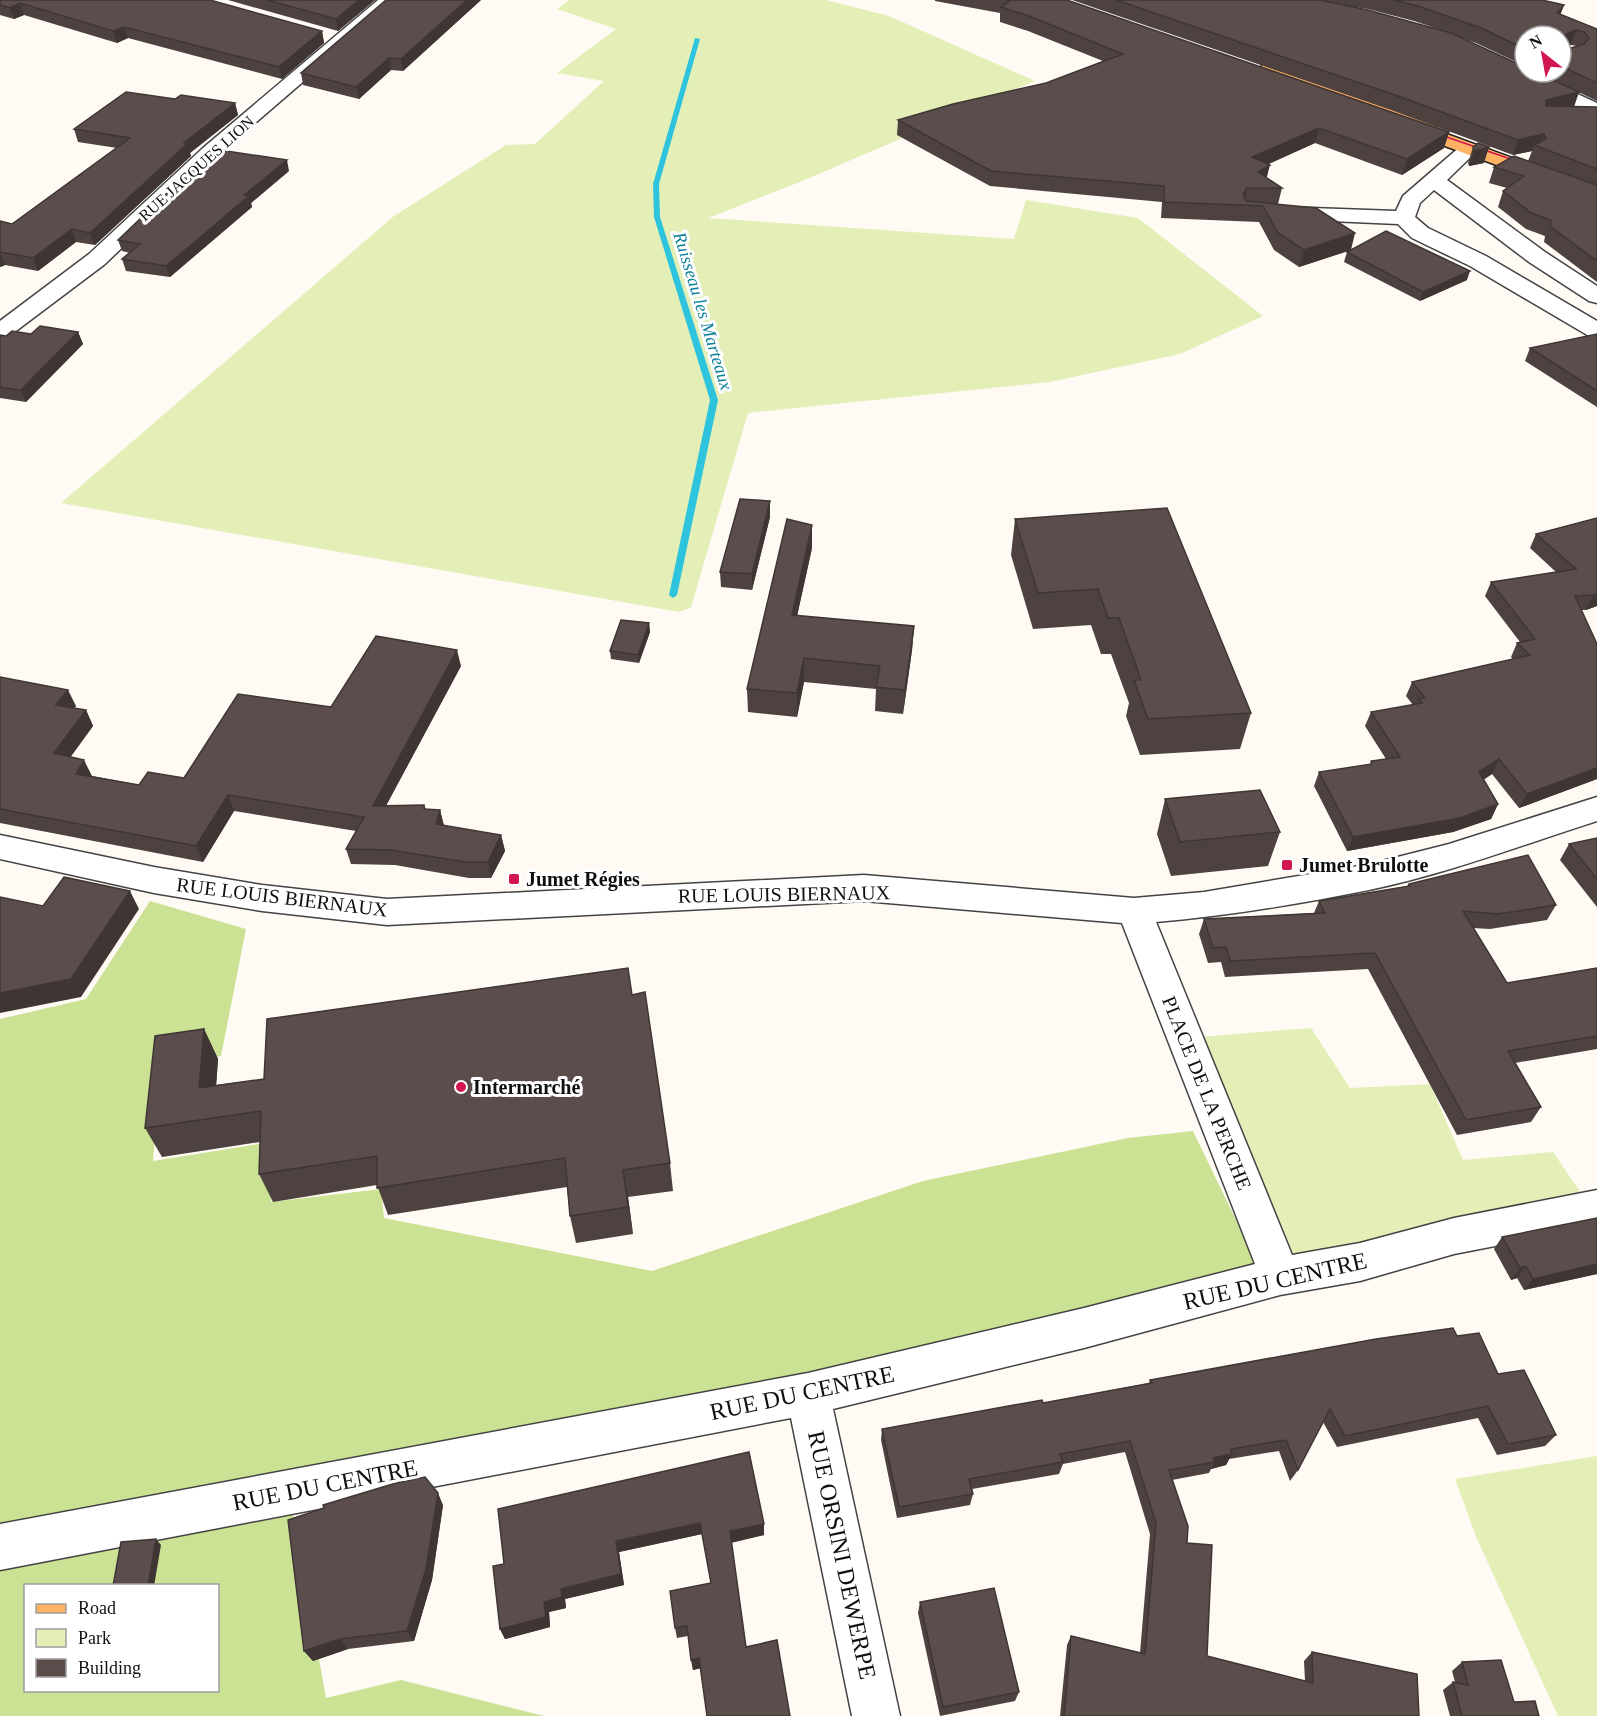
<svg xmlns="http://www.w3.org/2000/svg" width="1597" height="1716" font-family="'Times New Roman',serif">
<rect width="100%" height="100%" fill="#fffaf4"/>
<path fill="#e3efb7" d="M569,0h257l63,16 146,65 -235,101 -92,36 306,21 12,-39 112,18 125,98 -83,38 -130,28 -302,31 -57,194 -12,5 -618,-109 333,-287 112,-71 29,-1 69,-63 -47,-8 59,-44 -59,-20z
M1311,1028l39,60 80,-4 33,76 90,-8 39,57 -312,67 -94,-238z
M1597,1456v260h-39l-81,-177 -22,-60z"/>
<path fill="#cbe294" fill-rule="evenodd" d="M150,901l96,28 -25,127 -60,10 -8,95 118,-19v60l110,-13 3,29 268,53 271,-90 205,-43 65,-7 72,149 -976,212 37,206 75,-18 143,36h-544v-697l86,-20zM26,1586h192v104h-192z"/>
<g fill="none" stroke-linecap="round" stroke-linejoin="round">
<path fill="#2fc4dd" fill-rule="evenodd" d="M695,38l5,1 -41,145 1,33 58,183 -41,195 -4,3 -4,-3 41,-195 -56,-183 -1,-33z"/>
<defs>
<path id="minor" d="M378,0h20l-181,156 -112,108 -97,73 -8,2v-18l89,-67 114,-106z
M1536,75l61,28v13l-68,-31 -2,-4 2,-4z
M1469,143l7,2 3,4 -32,31 98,72 52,34v17l-8,-2 -60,-39 -95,-72 -14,13 -5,14 13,11 58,28 111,65v17l-8,-2 -119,-70 -58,-28 -14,-14 -114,-5 -8,-1 -3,-5 3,-5 8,-1 112,4 7,-15 59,-51z
M1597,797v24c-75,24 -151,53 -228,69 -70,14 -142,26 -213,32l136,333 68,-12 94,-25 143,-28v36l-143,28 -94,27 -80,14 -196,53 -251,61 67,307h-48l-61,-298 -791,152v-46l808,-151 276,-65 171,-44 -133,-341 -258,-22 -477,24 -125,-14 -108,-18 -154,-34v-24l154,32 108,18 125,14 477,-24 270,23 70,-6 166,-28 79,-20z"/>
<path id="major" d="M1270,62l165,58 3,4 -5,5 164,60v13l-201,-74 -3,-4 4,-4 -134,-48 -2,-4 2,-4z"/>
</defs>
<use href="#minor" stroke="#434343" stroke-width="3"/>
<use href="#major" stroke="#212121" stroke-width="3"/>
<use href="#minor" fill="#fff" fill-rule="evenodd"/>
<use href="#major" fill="#ffb264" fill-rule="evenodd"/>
<path stroke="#d2164f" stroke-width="1.5" d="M1432,132l93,32"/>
</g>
<path fill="#4d4240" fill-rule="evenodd" d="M0,0l322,31 2,12 -42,36 -154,-41 -11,5 -93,-28 -10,4 -14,-4z
M228,0h147l-37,31z
M481,0l-78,71 -12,-1 -32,29 -56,-14 -2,-12z
M935,0h132l382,132 -5,16 -42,27 -87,-32 -47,21 -1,14 15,10 -4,16 73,46 -52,17 -25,-17 -15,-28 -98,-4 1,-16 -172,-16 -93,-51 1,-15 148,-37 57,-22 -75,-30 -28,-9v-9l-65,-12z
M1072,0h470l18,14 37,15v72l-60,-29h24v-36h-36v30l-49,-23 -20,-7 123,56 -5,15h23v175l-53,-40 1,-6 -19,-7 -28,-22 5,-16 4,-3 -18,-5 5,-16 34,-6 4,-10 -19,4 -122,-45zM1348,6l20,3 46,12 27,9zM1571,45l6,1 -12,4v-3z
M175,99l60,4 3,12 -48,38 1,3 -96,89 -19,-3 -38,29 -33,-6 -5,2v-46l12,3 105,-76 -39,-6 -4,-13z
M1473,147l11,16 -15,3 -1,-3z
M289,171l-38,32 1,4 -82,70 -44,-6 -4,-12 8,-6 -8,-2 -4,-11z
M1347,252l120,28 -47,21 -76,-39z
M78,332l5,12 -57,58 -26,-4v-63l6,1 25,-2z
M1597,334v73l-72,-46 5,-13z
M770,501v16l-18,73 -31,-3 -1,-15z
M1597,518v88l-11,4h-5l16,34v135l-78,29 -27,-34 -8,5 14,25 -7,15 -38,13 -106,19 -33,-65 5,-14 51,-7 1,-4 15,-2 -21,-33 6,-14 42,-7 -7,-9 6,-14 101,-23 -2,-2 6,-14 3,-1 -35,-46 6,-14 65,-10 -26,-24 6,-14z
M1015,519l236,194 -11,36 -100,6 -14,-39 3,-13 -18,-49h-10l-10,-29 -58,4 -22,-74z
M812,548l-15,68 117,10 -2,24 -9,64 -28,-3 1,-22 -72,-7 -7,35 -49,-5 -1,-23z
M649,623l1,9 -11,31 -28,-4 -1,-8z
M461,666l-75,140 38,-1 2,4 14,1 4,16 57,9 4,16 -14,27h-22l-74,-13 -44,-1 -5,-15 10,-18 -122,-20 -31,51 -203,-39v-146l76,29 -2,2 12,2 7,16 -23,31 22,19 47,9 45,-7 147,-71z
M1165,799l115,33 -12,34 -97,10 -14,-42z
M1597,838v69l-37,-47 9,-16z
M1409,884l147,21 -9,15 -57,9 -17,-1 34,55 90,-15v81l-82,14 26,44 -10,15 -74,13 -89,-166 -143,8 -4,-15 -13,1 -9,-29 5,-15 110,-6 5,-12 88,-15z
M632,995l38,168 3,28 -45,6 5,37 -57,9 -6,-27 -3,-29 -179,28 -11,-30 -104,17 -14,-28 1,-32 -98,15 -17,-29 59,-99 14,30 -2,26 48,-6z
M1597,1218v56l-73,16 -7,-12 -6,2 -17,-31 8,-12z
M1457,1336l41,38 58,61 -11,11 -48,9 -19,-37 -141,29 -14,-25 -25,48 -8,11 -11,-30 -50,8 -3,6 -15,4 -2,4 -37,7 15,63 20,113 98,25 -1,-20 8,-9 107,64h-359l7,-71 4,-9 69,17 10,-119 -25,-82 -62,12 -4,10 -87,15 1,5 -3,11 -73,13 -16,-78 1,-11 161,-26 106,-20 1,-3z
M443,1505l-11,75 -18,61 -66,8 -35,12 -9,-10z
M764,1524v11l-33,7 -30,126 -8,2 -5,-34 -11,2 -2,-10 36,-45 -9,-49 -83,18 5,33 -59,14 1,9 -17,4 1,15 -45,12 -5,-10 -7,-63z
M920,1602l99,90 -4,9 -75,15 -22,-103z
M1462,1662l52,40 25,14h-89l-7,-26 10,-8h2l-3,-11z"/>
<path fill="#3f3634" d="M359,0h16l-37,31 -2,-12z
M467,0h14l-78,71 -2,-12z
M20,3l4,12 -10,4 -4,-11z
M1564,5l-5,14 -2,-6z
M124,27l4,11 -11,5 -4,-12z
M1576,30l-5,15 -10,4 3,-14z
M322,31l2,12 -42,36 -3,-12z
M389,58l2,12 -32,29 -3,-12z
M1579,92l-6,16 -33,8 6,-16z
M235,103l3,12 -48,38 1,3 -96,89 -5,-12 94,-90z
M1319,128l-4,15 -66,30 3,-16z
M1449,132l-5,16 -42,27 5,-16z
M1544,134l-5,13 -5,-2 -2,6 -19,4 5,-15z
M1489,147l-5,16 -15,3 5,-15z
M287,160l2,11 -38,32 1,4 -82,70 -4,-11 78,-71z
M1270,165l-4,15 -8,-8z
M1247,188l-3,16 -1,-10z
M72,229l4,13 -38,29 -5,-13z
M1355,233l-4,17 -52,17 5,-17z
M0,253l5,12 -4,2 -1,-2z
M1470,271l-3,9 -47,21 3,-9z
M78,332l5,12 -57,58 -5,-12z
M770,501v16l-18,73v-16z
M812,525v23l-20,91v-24z
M1597,594v12l-11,4 7,-15z
M649,623l1,9 -11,31 -1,-8z
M914,626l-2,24 -9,64 2,-24z
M457,650l4,16 -84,156 -4,-16z
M804,658v24l-7,35v-24z
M68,690l8,16 -12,15 -8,-16z
M86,710l7,16 -31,43 -8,-16z
M1499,759l-7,15 -19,13 6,-15z
M84,760l8,16 -16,-2z
M1597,768v11l-78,29 8,-14z
M228,795l6,16 -31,51 -7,-16z
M1498,804l-7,15 -38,13 -106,19 6,-14z
M440,810l4,16 -8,-2z
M501,835l4,16 -14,27 -3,-16z
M130,891l9,18 -58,88 -81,16v-20z
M204,1029l14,30 -4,58 -15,-29z
M623,1170l5,27 5,37 -5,-27z
M1597,1264v10l-73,16 9,-11z
M1526,1266l-9,12 -6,2 9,-12z
M1232,1454l-6,11 -15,4 4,-7 -2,-4z
M438,1493l5,12 -11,75 -18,61 -7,-10z
M700,1523l2,11 -83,18 5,33 -59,14 1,9 -17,4 1,15 -45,12 -5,-10 44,-27 72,-61z
M764,1524v11l-33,8 -1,-12z
M156,1539l5,6 -7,41h-6z
M340,1639l8,10 -35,12 -9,-10z
M699,1658l2,10 -8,2 -2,-10z"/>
<path fill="#5a4d4b" stroke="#3f3634" stroke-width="1.5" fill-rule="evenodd" d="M0,0h210l112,31 -43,36 -155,-40 -11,4 -93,-28 -10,5 -10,-3z
M267,0h92l-23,19z
M386,0h81l-66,59 -12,-1 -33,29 -55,-14z
M1007,0h60l382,132 -42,27 -88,-31 -67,29 18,8 -12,7 24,16h-35l-4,6 3,7 70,7 39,25 -51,17 -26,-17 -15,-27 -99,-4v-16l-173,-15 -93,-51 55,-16 93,-21 77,-29 -94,-38 -28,-9 9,-6z
M1116,0h204l48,10 83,23 74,34v5h10l44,20 -33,8v6l51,1v62l-63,-24 12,-6 -2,-5 -26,6 -123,-45z
M1393,0h149l22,5 -7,8 40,16v54l-36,-17v-30h-36v13l-44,-21 -63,-22zM1576,30l8,2 5,6 -5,6 -19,6 -1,-15z
M126,92l49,7 6,-4 54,8 -51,40 3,1 -97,89 -18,-4 -39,29 -33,-6v-31l12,3 118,-86 -56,-9z
M1478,143l11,4 -15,4 -1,-4z
M213,149l74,11 -43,35 5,1 -83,70 -44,-7 18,-15 -22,-4z
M1514,156l83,29v76l-47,-35 1,-6 -20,-7 -28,-22 21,-15 -30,-9z
M1386,231l84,40 -47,21 -76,-40z
M40,326l38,6 -57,58 -21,-3v-52l6,1 6,-5 19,3z
M1597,334v57l-67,-43z
M740,499l30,2 -18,73 -32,-2z
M1167,508l84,205 -103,6 -14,-39h7l-22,-62h-11l-10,-29 -60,4 -23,-74z
M1597,518v76l-4,1 -18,1 22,48v124l-70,26 -28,-35 -20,13 19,32 -38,14 -107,19 -34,-65 53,-8 -1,-3 29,-4 -29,-45 51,-9 -3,-4 6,-1 -13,-16 118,-27 -13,-12 18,-4 -44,-57 85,-13 -40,-35z
M787,519l25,6 -20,90 122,11 -9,64 -29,-3 4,-21 -76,-8 -7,35 -50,-4z
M621,620l28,3 -11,32 -28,-4z
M376,636l81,14 -84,156 51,-1v4l16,1 -4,14 65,11 -13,27h-23l-74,-12 -45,-1 18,-32 -136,-22 -32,51 -196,-37v-132l68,13 -12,15 30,5 -32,43 30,7 -8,14 63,11 9,-13 36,6 54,-84 93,13z
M1260,790l20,42 -100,10 -15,-43z
M1597,838v41l-28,-35z
M1528,855l28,50 -58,9 -35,-3 44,72 90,-15v68l-89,15 33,56 -75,13 -91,-167 -145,8 -4,-14 -13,1 -9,-29 121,-6 -6,-12 91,-15 -1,-2z
M64,877l66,14 -59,88 -71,14v-96l43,9z
M628,968l4,27 13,-3 25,171 -47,7 5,37 -58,9 -5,-58 -188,30v-32l-118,18 2,-63 -116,17 10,-92 49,-7 -5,59 65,-9 3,-60z
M1597,1218v46l-64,15 -7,-13 -6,2 -18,-31z
M1453,1328l4,8 22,-3 19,41 26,-4 32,65 -48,9 -20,-38 -143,30 -15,-27 -32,61 -12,-30 -55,9 1,5 -19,4 2,4 -46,8 19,56 -1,17 25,2 -5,111 106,27 -1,-31 105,22 2,42h-355l7,-80 74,18 11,-131 -26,-82 -70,13 3,8 -94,17 4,15 -74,13 -17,-78 160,-29 1,3 109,-20 -2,-3 226,-41z
M749,1452l15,72 -34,7 16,116 31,-7 13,76h-83l-8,-58 -8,2 -4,-34 -12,2 -5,-37 41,-8 -11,-60 -84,18 5,33 -60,15 1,8 -18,5 2,15 -46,12 -7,-63 11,-2 -6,-55z
M425,1477l13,16 -12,76 -19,62 -67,8 -36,12 -16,-131 36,-12 -1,-3 73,-22z
M156,1539l-8,47h-35l8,-44z
M994,1588l25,104 -76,15 -23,-105z
M1501,1660l13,42 21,-1 4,15h-77l-9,-34 15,3 -6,-23z"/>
<g fill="#d2164f" stroke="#fff" stroke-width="2">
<rect x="1281" y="859" width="12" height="12" rx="3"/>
<rect x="508" y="873" width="12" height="12" rx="3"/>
<circle cx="461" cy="1087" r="6"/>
</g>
<g text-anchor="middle" stroke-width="6" stroke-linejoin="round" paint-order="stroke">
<g font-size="16" fill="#101010" stroke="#fff">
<text transform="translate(196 168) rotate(-42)" y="6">RUE JACQUES LION</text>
</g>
<g font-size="18" font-style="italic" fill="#0a809b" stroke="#fff">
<text transform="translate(703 311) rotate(73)" y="6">Ruisseau les Marteaux</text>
</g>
<g font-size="20" font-weight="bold" fill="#101010" stroke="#fff" text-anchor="start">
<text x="1299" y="872">Jumet Brulotte</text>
<text x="526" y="886">Jumet Régies</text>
<text x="473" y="1094">Intermarché</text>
</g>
<g font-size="20" fill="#101010" stroke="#fff">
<text transform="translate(784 894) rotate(-1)" y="7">RUE LOUIS BIERNAUX</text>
<text transform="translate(282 897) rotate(7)" y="7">RUE LOUIS BIERNAUX</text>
<text transform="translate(1207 1093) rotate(68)" y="7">PLACE DE LA PERCHE</text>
</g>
<g font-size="24" fill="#101010" stroke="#fff">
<text transform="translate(1275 1281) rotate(-13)" y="8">RUE DU CENTRE</text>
<text transform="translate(802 1393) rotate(-12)" y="8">RUE DU CENTRE</text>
<text transform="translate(325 1485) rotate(-11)" y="8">RUE DU CENTRE</text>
<text transform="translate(842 1555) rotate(78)" y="8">RUE ORSINI DEWERPE</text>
</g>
</g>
<rect x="24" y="1584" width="195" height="108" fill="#ffffff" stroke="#9f9f9f" stroke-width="1.5"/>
<rect x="36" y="1604" width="30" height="9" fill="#ffb264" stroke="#9f9f9f" stroke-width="1.5"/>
<text x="78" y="1614" font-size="18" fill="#101010">Road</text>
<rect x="36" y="1629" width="30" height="18" fill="#e3efb7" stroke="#9f9f9f" stroke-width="1.5"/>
<text x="78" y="1644" font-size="18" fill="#101010">Park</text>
<rect x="36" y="1659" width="30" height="18" fill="#5a4d4b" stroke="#9f9f9f" stroke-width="1.5"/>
<text x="78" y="1674" font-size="18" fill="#101010">Building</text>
<g transform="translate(1543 54) rotate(329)"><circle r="28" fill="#ffffff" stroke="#9f9f9f" stroke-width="1.5"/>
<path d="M0-4.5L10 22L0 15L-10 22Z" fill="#d2164f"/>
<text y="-9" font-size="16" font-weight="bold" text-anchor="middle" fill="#101010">N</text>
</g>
</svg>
